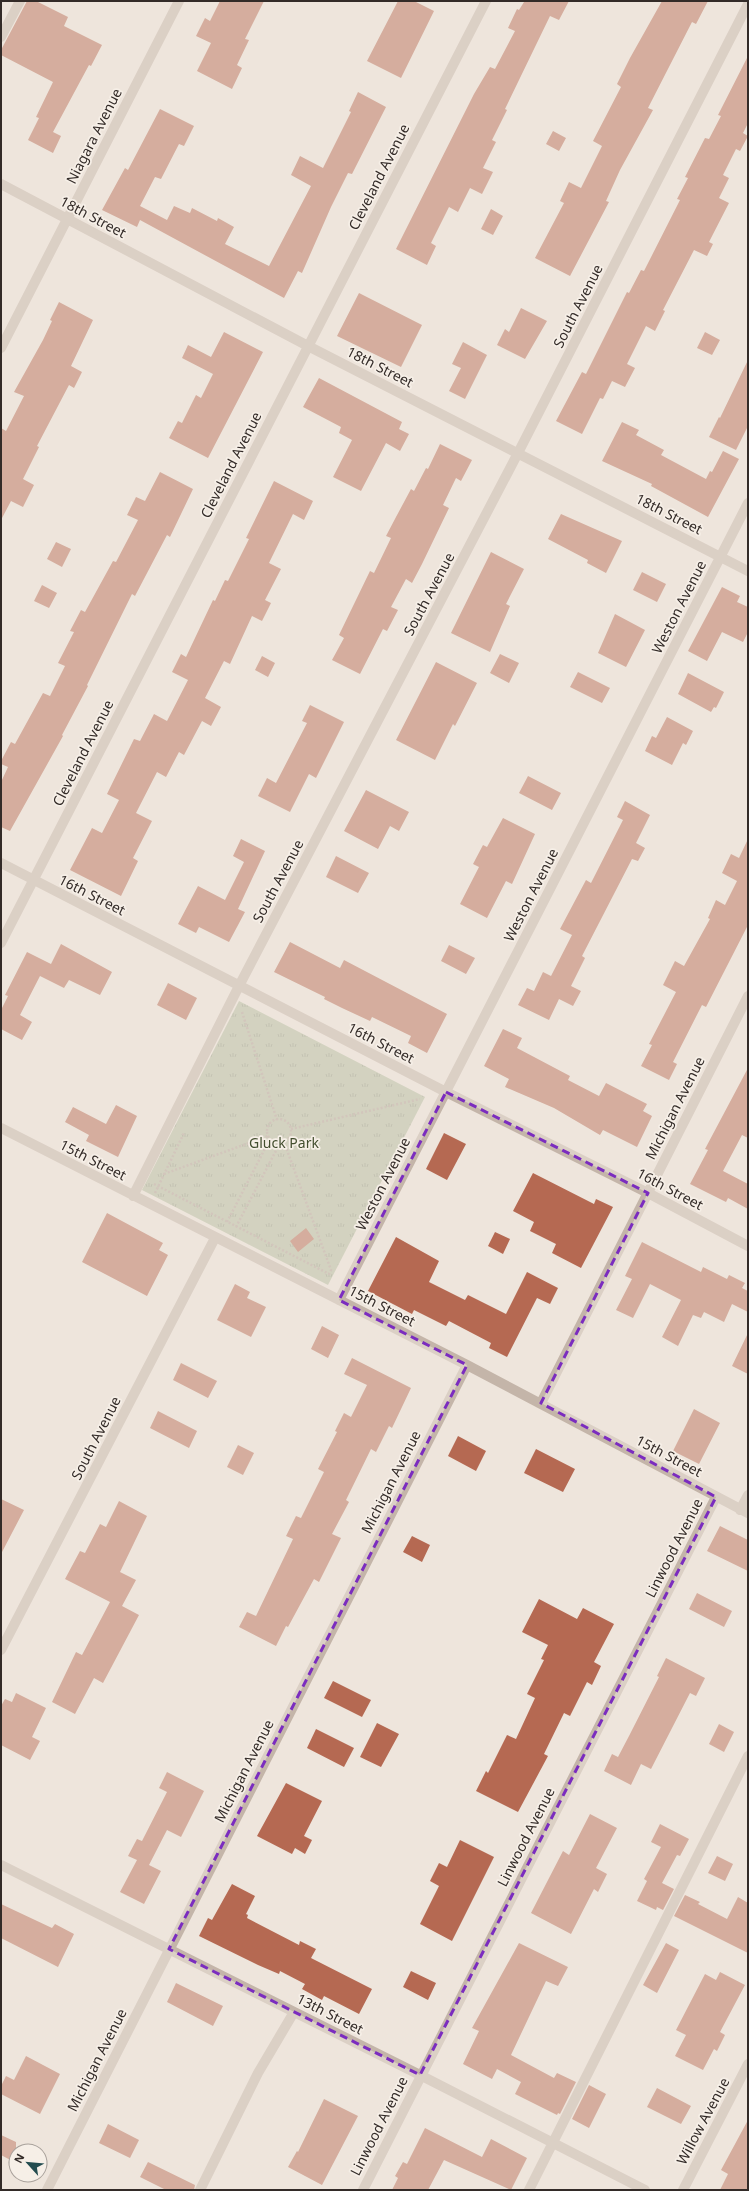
<svg xmlns="http://www.w3.org/2000/svg" width="749" height="2191" font-family="'Noto Sans',sans-serif">
<defs>
<pattern id="park-tufts" width="24" height="20" patternUnits="userSpaceOnUse"><rect width="24" height="20" fill="#b2bb9e"/><path d="M3 7l-1-3M5 7V3M7 7l1-3M15 17l-1-3M17 17v-4M19 17l1-3" fill="none" stroke="#919881"/></pattern>
</defs>
<rect width="100%" height="100%" fill="#eee5dc"/>
<path fill="url(#park-tufts)" d="M239,1001l186,96 -97,188 -186,-95z"/>
<path fill="#b56952" d="M27,1h9l32,16 -4,9 38,19 -11,21 -2,-1 -36,67 8,4 -8,17 -25,-13 11,-22 -3,-1 17,-35 -52,-27v-5z
M220,1h44l-19,38 4,1 -12,25 5,3 -10,21 -35,-18 14,-28 -15,-7 9,-18 5,3z
M398,1h16l20,10 -33,67 -34,-17z
M522,1h47l-10,19 -9,-4 -45,93 2,1 -15,30 4,2 -13,26 10,4 -11,22 -12,-6 -12,24 -9,-5 -18,36 5,3 -9,19 -31,-16 78,-155 16,-27 5,2 20,-38 -7,-3 9,-19 2,1 5,-8z
M662,1h46l-12,23 -4,-2 -44,86 5,2 -33,60 -14,31 3,1 -39,74 -35,-18 29,-55 -4,-2 9,-19 12,6 21,-42 -9,-5 28,-54 -4,-3 13,-26z
M748,56v67l-5,10 5,3 -8,15 -4,-2 -13,26 6,3 -10,20 10,5 -20,39 4,2 -6,12 -13,-6 -31,60 2,1 -10,20 -9,-5 -19,38 8,4 -10,19 -13,-6 -9,18 -3,-1 -18,36 -26,-13 26,-49 4,2 41,-82 2,1 12,-23 3,1 36,-71 -3,-1 11,-21 -3,-1 20,-39 4,1 12,-23 -3,-1z
M358,92l28,15 -34,67 -4,-1 -17,34 -29,66 -4,-2 -14,27 -144,-78 -3,7 -35,-17 23,-42 3,2 32,-61 34,17 -10,20 -5,-2 -18,35 -6,-2 -15,29 27,14 7,-14 16,7 2,-5 25,13 1,-3 16,9 -9,17 44,22 42,-80 -20,-11 9,-19 23,12 28,-56 -2,-1z
M553,131l13,7 -7,13 -13,-7z
M491,209l12,7 -10,19 -12,-6z
M359,293l63,32 -21,42 -64,-31z
M59,302l34,18 -22,46 11,6 -8,16 -5,-3 -32,61 2,1 -16,32 11,6 -11,22 -12,-6 -10,19v-92l5,3 18,-35 -10,-4 29,-52 9,-19 -2,-1z
M521,308l26,13 -22,38 -28,-14 8,-16 4,3z
M224,332l39,20 -55,106 -39,-20 9,-17 4,2 14,-28 5,3 12,-24 -31,-16 6,-13 23,12z
M705,332l15,8 -8,15 -15,-7z
M463,342l24,13 -22,44 -16,-8 12,-23 -9,-4z
M748,360v66l-12,24 -27,-13 10,-20 1,1z
M319,378l83,44 -3,7 10,5 -9,17 -14,-8 -25,48 -28,-14 19,-37 -13,-7 2,-6 -38,-20z
M622,422l17,8 -3,5 28,15 -3,5 45,24 4,-8 2,1 11,-21 16,8 -31,58 -57,-31 1,-2 -50,-23z
M440,444l32,16 -11,21 -5,-3 -13,27 6,3 -27,56 -10,19 -6,-4 -15,28 7,3 -11,21 -4,-2 -23,45 -28,-14 12,-22 -5,-3 31,-64 4,2 17,-35 -5,-2 10,-19 15,-28 3,2 12,-23 2,1z
M160,472l33,17 -23,48 -3,-2 -32,61 -3,-2 -45,91 1,1 -26,49 1,1 -53,95 -9,-4v-45l7,-15 -7,-3v-3l10,-19 4,2 28,-51 7,3 15,-30 -7,-3 16,-31 -4,-1 11,-21 4,2 28,-51 3,1 22,-42 -11,-5 9,-18 9,4z
M274,481l39,20 -9,19 -11,-6 -24,49 12,6 -16,31 6,3 -9,18 -10,-5 -22,48 -6,-3 -19,37 16,9 -10,19 -9,-5 -18,34 -5,-3 -13,25 -9,-5 -21,41 16,8 -19,37 5,3 -17,35 -51,-26 22,-42 10,5 17,-33 -12,-6 27,-55 6,2 14,-27 13,7 21,-41 -16,-8 9,-18 5,3 27,-57 2,1 10,-21 3,1 21,-42 -3,-1z
M561,514l61,27 -16,32 -19,-10 1,-3 -40,-21z
M56,542l15,7 -9,18 -15,-8z
M491,552l33,17 -18,35 4,2 -20,46 -39,-19z
M642,572l24,12 -9,18 -24,-12z
M42,585l15,8 -8,15 -15,-7z
M722,587l18,9 -3,6 11,5v25l-5,10 -21,-10 -15,29 -19,-10z
M615,614l30,16 -19,37 -28,-14z
M500,654l19,9 -10,20 -19,-10z
M262,656l13,7 -7,14 -13,-7z
M436,662l41,21 -22,43 -2,-2 -18,36 -39,-20z
M578,672l32,16 -8,15 -32,-16z
M688,673l36,19 -8,16 -2,-1 -3,5 -33,-18z
M310,705l34,17 -28,56 -7,-4 -19,38 -32,-16 9,-18 9,5 31,-60 -5,-2z
M667,717l26,14 -7,14 -3,-2 -11,22 -27,-14 7,-15 4,2z
M528,776l33,17 -9,17 -33,-17z
M366,790l43,22 -10,19 -9,-5 -12,23 -34,-18z
M625,801l25,14 -14,28 9,5 -7,13 -6,-2 -50,97 3,2 -14,28 10,5 -8,15 -14,-7 -10,21 -31,-15 9,-17 7,3 9,-19 8,4 21,-41 -12,-6 26,-49 5,3 32,-63 -6,-3z
M503,818l32,16 -23,50 -6,-3 -19,37 -27,-14 19,-37 -6,-3 10,-19 4,2z
M241,839l24,12 -27,58 7,3 -16,30 -30,-15 -3,6 -18,-9 20,-38 27,14 19,-38 -11,-6z
M748,839v86l-42,82 -4,-2 -29,57 4,2 -8,16 -28,-14 11,-21 -3,-1 27,-52 -13,-7 12,-24 9,5 26,-47 -2,-1 8,-18 9,5 12,-24 -15,-8 9,-19 8,4z
M336,856l33,17 -11,20 -32,-16z
M290,942l50,26 4,-8 103,54 -20,39 -19,-10 3,-7 -39,-19 -2,4 -28,-13 -18,-9 1,-2 -51,-25z
M61,944l51,28 -12,23 -31,-15 -5,8 -24,-12 -20,39 12,7 -10,18 -21,-11v-19l7,-14 -3,-1 22,-43 24,12z
M449,945l26,13 -9,16 -25,-13z
M168,983l29,15 -11,22 -29,-15z
M503,1029l19,9 -5,10 53,28 -2,4 31,16 7,-13 41,21 -4,7 9,5 -15,31 -34,-17 -3,5 -46,-27 -49,-21 4,-8 -25,-13z
M748,1068v70l-6,-3 -19,36 25,13v25l-20,-11 -2,4 -36,-18 18,-34 -3,-1z
M116,1105l21,11 -19,41 -32,-16 3,-6 -24,-13 8,-15 33,17z
M444,1133l22,11 -19,36 -21,-11z
M533,1173l61,31 2,-5 17,8 -32,61 -29,-15 4,-9 -26,-13 4,-9 -21,-11z
M107,1213l56,30 -4,7 9,5 -21,41 -65,-34z
M306,1228l8,11 -16,13 -8,-11z
M495,1232l15,7 -7,15 -15,-8z
M396,1237l43,24 -10,21 36,18 3,-5 38,19 21,-42 31,16 -8,16 -13,-6 -30,59 -18,-9 2,-5 -42,-22 -3,5 -32,-16 -2,4 -44,-23z
M642,1242l59,30 2,-5 24,12 2,-4 16,8 -3,5 6,3v21l-16,-8 -8,18 -20,-10 -3,6 -8,-3 -15,31 -16,-9 19,-37 -31,-16 -17,34 -17,-8 16,-31 -7,-3z
M235,1284l15,8 -3,6 19,9 -15,30 -34,-17z
M322,1326l17,9 -11,23 -17,-9z
M748,1333v41l-16,-8z
M352,1358l59,30 -19,40 -3,-2 -13,26 -5,-3 -25,51 3,2 -17,32 9,4 -22,44 -5,-3 -26,48 -2,-1 -10,20 -37,-19 8,-15 9,4 37,-77 -7,-3 10,-20 5,2 23,-46 -6,-3 19,-37 -2,-1 9,-18 7,4 16,-32 -23,-11z
M181,1363l36,18 -9,17 -35,-18z
M694,1409l26,14 -21,41 -26,-13z
M158,1411l39,20 -8,17 -39,-20z
M458,1436l28,15 -10,20 -28,-15z
M238,1445l16,8 -11,22 -16,-8z
M536,1449l39,20 -12,23 -39,-19z
M1,1499l23,11 -23,44z
M119,1501l28,15 -27,56 16,8 -14,26 17,9 -36,68 -9,-5 -19,36 -23,-12 24,-50 6,3 28,-53 -45,-23 15,-28 5,2 15,-29 6,3z
M720,1526l28,14v31l-41,-20z
M412,1536l18,9 -8,17 -19,-10z
M697,1593l35,18 -8,16 -35,-18z
M539,1599l38,20 6,-11 31,16 -20,38 7,4 -9,19 -5,-3 -17,34 -6,-3 -20,41 4,2 -30,56 -42,-21 10,-20 2,2 19,-38 9,4 19,-41 -8,-4 17,-34 -3,-1 7,-14 -26,-13z
M666,1658l39,20 -9,18 -6,-3 -39,76 -10,-5 -10,21 -27,-14 8,-17 6,3 11,-21 30,-59 -2,-1z
M333,1681l38,19 -9,17 -38,-19z
M16,1693l30,15 -14,29 8,4 -10,19 -29,-15v-39l4,-7 7,3z
M377,1723l22,11 -18,33 -21,-10z
M719,1724l15,8 -10,20 -15,-8z
M316,1729l38,19 -10,19 -37,-19z
M167,1772l37,19 -23,46 -14,-7 -18,35 12,6 -17,33 -24,-12 17,-32 -9,-4 9,-17 5,2 25,-49 -8,-4z
M286,1783l36,18 -18,35 8,4 -7,14 -10,-6 -3,6 -35,-18z
M590,1814l27,14 -21,40 11,6 -9,18 -4,-3 -23,45 -40,-21 32,-62 6,4z
M660,1824l29,15 -9,17 -3,-1 -15,28 12,6 -11,21 -6,-3 -1,3 -19,-9 10,-20 -3,-2 17,-32 -10,-5z
M460,1840l34,17 -42,84 -32,-17 19,-38 -9,-5 9,-18 8,4z
M717,1856l16,8 -8,17 -17,-8z
M232,1884l23,12 -9,18 2,1 -1,3 52,27 1,-4 16,8 -5,9 61,31 -13,25 -35,-18 -2,4 -20,-11 3,-5 -25,-13 -1,3 -21,-9 -59,-29 9,-18 4,2z
M685,1895l15,7 -2,2 29,15 11,-22 10,6v50l-74,-37z
M1,1904l51,24 3,-4 19,10 -16,33 -57,-29z
M519,1943l49,24 -10,19 -12,-5 -35,74 43,23 3,-5 19,9 -16,32 -2,-1 -1,2 -42,-21 6,-12 -24,-13 -5,10 -29,-15 16,-33 -7,-3z
M666,1943l13,7 -22,43 -14,-8z
M411,1971l25,12 -8,17 -25,-13z
M720,1972l25,13 -25,47 5,3 -8,16 -3,-2 -11,21 -28,-14 11,-21 -10,-5 29,-56 11,6z
M176,1983l47,23 -10,20 -46,-24z
M26,2056l34,18 -20,40 -39,-20v-8l5,-10 8,4z
M589,2085l17,9 -17,34 -17,-9z
M657,2088l34,18 -10,18 -34,-17z
M324,2099l34,17 -36,69 -34,-18 9,-16 1,1z
M748,2120v70h-28l8,-16 -7,-4z
M108,2124l31,16 -9,18 -31,-15z
M425,2128l57,29 9,-18 36,19 -16,32 -67,-30 -16,30h-36l6,-12 -3,-2 8,-14 4,2z
M1,2135l15,7v21l-15,-8z
M148,2162l47,23 -1,5h-28l-26,-13z"/>
<g fill="none" stroke-linecap="round" stroke-linejoin="round">
<path stroke="#b09f94" stroke-width="2.5" stroke-dasharray="2 2" stroke-linecap="butt" d="M242,1012l35,108
M267 1131a12 12 0 1 1 24 0a12 12 0 1 1-24 0Z
M291,1129l129,-30
M164,1174l104,-38
M154,1184l175,90 2,-4 -47,-128
M155,1193l29,-60
M227,1222l43,-83
M236,1227l44,-84"/>
<path stroke="#c4b5a9" stroke-width="10" d="M1,37l19,-36
M1,184l307,162 440,225
M1,348l178,-347
M1,863l445,229 202,101 100,53
M1,943l485,-942
M1,1128l466,237 281,148
M133,1196l106,-210 279,-533 230,-449
M339,1300l409,-797
M541,1403l207,-407
M740,1510l8,-15
M1,1650l214,-412
M1,1865l419,210 225,115
M47,2190l420,-825
M200,2190l58,-117 36,-61
M363,2190l353,-693
M529,2190l219,-434
M683,2190l65,-126"/>
</g>
<path d="M0 0H749V2191H0ZM446,1092l202,101 -107,210 175,94 -296,578 -251,-126 298,-584 -128,-65z" fill="#eee5dc" fill-opacity=".55" fill-rule="evenodd"/>
<path fill="none" stroke="#7b2cbf" stroke-width="3" stroke-dasharray="8 5" stroke-linejoin="round" d="M446,1092l202,101 -107,210 175,94 -296,578 -251,-126 298,-584 -128,-65z"/>
<g text-anchor="middle" stroke-width="3.5" stroke-linejoin="round" paint-order="stroke">
<g font-size="14" fill="#332b28" stroke="#f6efe7">
<text transform="translate(94 136) rotate(-63)" y="5">Niagara Avenue</text>
<text transform="translate(379 177) rotate(-63)" y="5">Cleveland Avenue</text>
<text transform="translate(93 217) rotate(28)" y="5">18th Street</text>
<text transform="translate(578 306) rotate(-63)" y="5">South Avenue</text>
<text transform="translate(380 367) rotate(27)" y="5">18th Street</text>
<text transform="translate(231 465) rotate(-63)" y="5">Cleveland Avenue</text>
<text transform="translate(669 514) rotate(27)" y="5">18th Street</text>
<text transform="translate(429 594) rotate(-62)" y="5">South Avenue</text>
<text transform="translate(679 607) rotate(-63)" y="5">Weston Avenue</text>
<text transform="translate(83 753) rotate(-63)" y="5">Cleveland Avenue</text>
<text transform="translate(278 881) rotate(-62)" y="5">South Avenue</text>
<text transform="translate(92 895) rotate(27)" y="5">16th Street</text>
<text transform="translate(531 895) rotate(-63)" y="5">Weston Avenue</text>
<text transform="translate(381 1043) rotate(27)" y="5">16th Street</text>
<text transform="translate(675 1108) rotate(-63)" y="5">Michigan Avenue</text>
<text transform="translate(93 1160) rotate(27)" y="5">15th Street</text>
<text transform="translate(383 1184) rotate(-63)" y="5">Weston Avenue</text>
<text transform="translate(670 1189) rotate(28)" y="5">16th Street</text>
<text transform="translate(382 1306) rotate(27)" y="5">15th Street</text>
<text transform="translate(96 1438) rotate(-63)" y="5">South Avenue</text>
<text transform="translate(669 1456) rotate(28)" y="5">15th Street</text>
<text transform="translate(391 1482) rotate(-63)" y="5">Michigan Avenue</text>
<text transform="translate(674 1548) rotate(-63)" y="5">Linwood Avenue</text>
<text transform="translate(244 1771) rotate(-63)" y="5">Michigan Avenue</text>
<text transform="translate(526 1837) rotate(-63)" y="5">Linwood Avenue</text>
<text transform="translate(330 2014) rotate(27)" y="5">13th Street</text>
<text transform="translate(97 2060) rotate(-63)" y="5">Michigan Avenue</text>
<text transform="translate(703 2121) rotate(-62)" y="5">Willow Avenue</text>
<text transform="translate(379 2126) rotate(-63)" y="5">Linwood Avenue</text>
</g>
<g font-size="14" fill="#434e2f" stroke="#f6efe7">
<text x="284" y="1148">Gluck Park</text>
</g>
</g>
<rect width="749" height="2191" fill="none" stroke="#332b28" stroke-width="4"/>
<g transform="translate(28 2163) rotate(297)"><circle r="19" fill="#f6efe7" stroke="#a8a19b"/>
<path d="M0-3L7 15L0 10L-7 15Z" fill="#234c4f"/>
<text y="-6" font-size="11" font-weight="bold" text-anchor="middle" fill="#332b28">N</text>
</g>
</svg>
